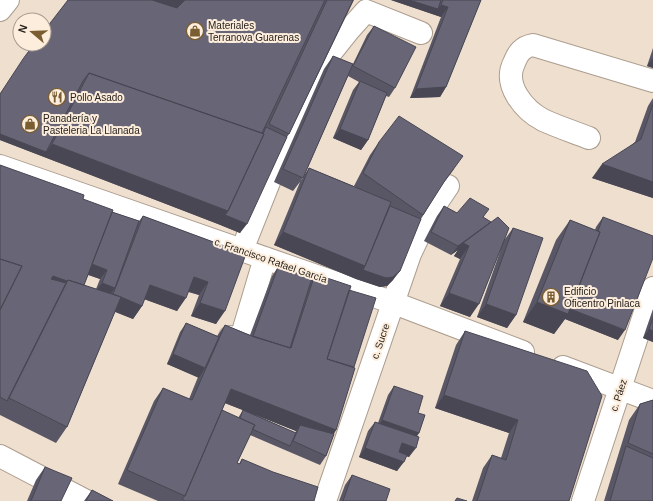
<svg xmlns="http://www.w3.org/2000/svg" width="653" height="501" font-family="Arial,sans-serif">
<rect width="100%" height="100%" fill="#efdfcf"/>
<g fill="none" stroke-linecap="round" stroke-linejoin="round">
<defs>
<path id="minor" d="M0,10l8,-10
M589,138c-15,-6 -31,-11 -46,-18 -19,-10 -40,-35 -29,-57 4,-10 8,-16 19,-18l120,36
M0,166l394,137 129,49
M242,250l27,-68 56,-122 24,-30 17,-19 55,22
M230,337l6,2 7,-7 22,-74
M563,367l90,34
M0,456l86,45
M325,501l85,-247 19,-40 19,-28
M583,501l70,-213"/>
</defs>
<use href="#minor" stroke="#ac9d8e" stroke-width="24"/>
<use href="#minor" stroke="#fff" stroke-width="22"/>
</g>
<path fill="#595765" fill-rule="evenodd" d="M68,0h286l-65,134 -2,3 -47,96 -22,-9 -218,-84v-46z
M391,0h90l-35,87 -6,10 -30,1 31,-81z
M374,26l21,62 -6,9 -3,-1 -18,44 -7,10 -28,-12 20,-48 6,-8 -11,-6 -45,102 -10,13 -19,-9 50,-113 9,-13 20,8 14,-29z
M653,48v20l-6,-2z
M653,98v100l-61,-20 43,-36 13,-36z
M379,142l75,27 -13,17 -20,33 -28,61 -6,6 -7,1 -24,-8 -82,-34 26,-63 9,-14 47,19 -2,-1 16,-31z
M0,165l83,34 29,13 27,9 4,-5 103,38 -30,70 -25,-8 8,-21 -11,-3 -11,19 -33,-12 -2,7 -9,13 -18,-7 -48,115 -11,16 -56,-28zM88,275l12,4 -4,10 -12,-4z
M444,206l13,7 26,4 8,5 -1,2 15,15 8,-11 3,87 -9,13 -30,-11 24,-68 -31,68 -30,-11 20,-47 -6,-3 4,-6 -7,5 -27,-14 13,-25z
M603,217l15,123 -53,-21 -11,15 -31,-12 33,-82 14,-20 25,10 1,-3z
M278,267l34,11 3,-4 34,16 5,77 -18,63 -2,4 -8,22 -6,9 -70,-30 -13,28 2,1 3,-5 72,42h-156l-40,-17 36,-83 9,-13 26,11 9,-22 -31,-13 13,-32 6,-9 31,13 8,-11 25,10 22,-59zM225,403l18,7 -5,8 -16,-8zM249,412l47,19 -1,2z
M653,309v33l-10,-4z
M465,331l104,170h-97l11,-33 9,-13 9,3 8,-25 -74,-25 21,-63z
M394,386l24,27 1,20 -2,3 -8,21 -3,-1 -9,15 -38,-14 9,-26 7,-9 3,1 10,-28z
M653,400v101h-49l25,-81 11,-16z
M45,467l16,34h-34l9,-21z
M352,475l34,26h-47l6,-16z
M92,490l21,11h-29z"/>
<path fill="#484753" d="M134,0h53l-14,13z
M391,0h18l29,9 3,-4 7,2 -7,10z
M653,58v10l-6,-2z
M446,87l-6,10 -30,1 6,-9z
M340,129l28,11 -7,10 -28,-12z
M0,134l46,18 6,-8 176,67 19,13 -7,9 -22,-9 -218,-84z
M602,164l51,18v16l-61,-20z
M491,222l-7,9 -15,15 -9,13 -6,-3 4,-6 -7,5 7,-9z
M283,232l117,39 -7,9 -6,6 -7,1 -24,-8 -82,-34z
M91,264l16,6 -7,9 -16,-6z
M53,276l14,5 -10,14 -13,-6z
M194,277l14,5 -9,13 -14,-5z
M102,283l13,5 -7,9 -13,-5z
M150,285l36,13 -9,13 -36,-13z
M449,293l30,11 -9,13 -30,-11z
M113,294l29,12 -9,13 -29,-12z
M537,302l30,6 58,22 -7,10 -53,-21 -11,15 -31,-12z
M200,303l25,8 -9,13 -25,-8z
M486,304l30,11 -9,13 -30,-11z
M649,329l4,2v11l-10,-4z
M173,354l32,14 -6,10 -32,-14z
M231,389l105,41 -9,13 -27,-18 -4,6 -74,-29z
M444,395l74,25 -9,13 -74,-25z
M382,420l37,13 -7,10 -36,-13z
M402,443l14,5 -7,9 -14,-5z
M365,448l39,14 -7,9 -38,-14z"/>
<path fill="#676576" stroke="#484753" d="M68,0h84l25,8 8,-8h140l-63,133 -173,-60 -6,8 -37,71 -46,-18v-40l23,-35 11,-15h10v-13z
M327,0h26l-64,134 -20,-10z
M409,0h32l-3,9z
M443,0h38l-35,87 -30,2 32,-82 -7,-2z
M374,26l42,21 -21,41 -42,-22z
M333,56l20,8 -50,114 -20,-9z
M89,73l175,61 -36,77 -176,-67z
M360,81l27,12 -19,47 -28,-11z
M653,104v78l-51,-18 39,-25z
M399,116l64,40 -19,26 -21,33 -60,-42 16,-31z
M266,127l21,10 -40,87 -22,-9 3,-4 36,-77h-1z
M0,165l84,30 -1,4 30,11 -29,75 -16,-5 -1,1 -14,-5 -2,3 15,4 -59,118 -7,-4v-87l22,-44 -22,-7z
M309,168l82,34 -26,64 -82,-34z
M470,198l19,11 -6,8 8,5 -33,24 -27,-14 13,-26 13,7z
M390,206l31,13 -21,52 -7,6 -7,1 -23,-8 2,-4z
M112,212l27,9 -24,67 -13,-5 5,-13 -15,-6z
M143,216l103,38 -21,57 -25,-8 8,-21 -14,-5 -8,21 -36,-13 -8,21 -21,-9 -8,-3z
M498,217l11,11 -30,76 -30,-11 20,-47 -6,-3z
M603,217l50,19v22l-28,72 -55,-21 30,-77 -2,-1z
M570,220l30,12 -32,82 -31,-12z
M513,228l30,10 -27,77 -30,-11z
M0,259l22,7 -22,44z
M278,267l34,11 -22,70 -37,-12z
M315,274l36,12 -24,73 28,9 -19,62 -105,-41 -46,107 -58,-26 36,-82 29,12 33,-75 29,12 37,11z
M68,280l53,17 -54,130 -58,-29z
M349,290l27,8 -22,69 -27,-8z
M653,318v13l-4,-2z
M186,323l33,14 -14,31 -32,-14z
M465,331l122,40 15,25 -33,105h-92l15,-46 14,5 12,-40 -74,-25z
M394,386l29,10 -5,17 7,2 -6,18 -37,-13z
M653,400v54l-25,-11 12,-39z
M222,410l33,15 -18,38 3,1 2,-5 31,13 45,15 -4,14h-129l-3,-2 3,-3z
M243,410l53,23 -6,13 -38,-17 3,-4 -15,-7z
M375,422l44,15 -3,11 -14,-5 -3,9 8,3 -3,7 -39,-14z
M300,425l34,9 -8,22 -33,-15z
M626,446l27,12v43h-43z
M45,467l27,11 -11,23h-30z
M352,475l38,14 -4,12h-43z
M92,490l21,11h-27z
M457,498l10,3h-12z"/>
<defs>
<symbol id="shop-ring" viewBox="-11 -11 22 22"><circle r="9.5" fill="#fceddc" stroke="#7a5d31" stroke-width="1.5"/><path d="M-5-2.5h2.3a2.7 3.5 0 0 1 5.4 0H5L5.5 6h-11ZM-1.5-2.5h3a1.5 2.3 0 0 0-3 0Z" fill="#7a5d31"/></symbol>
<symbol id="restaurant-ring" viewBox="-11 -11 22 22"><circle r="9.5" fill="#fceddc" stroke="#7a5d31" stroke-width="1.5"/><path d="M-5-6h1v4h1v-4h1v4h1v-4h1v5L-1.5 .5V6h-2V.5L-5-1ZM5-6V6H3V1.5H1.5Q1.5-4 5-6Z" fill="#7a5d31"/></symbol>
<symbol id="building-ring" viewBox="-11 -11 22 22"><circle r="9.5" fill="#fceddc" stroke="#7a5d31" stroke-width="1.5"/><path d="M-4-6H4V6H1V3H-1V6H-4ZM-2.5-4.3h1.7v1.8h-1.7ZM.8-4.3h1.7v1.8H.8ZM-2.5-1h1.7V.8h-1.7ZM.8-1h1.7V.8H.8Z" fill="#7a5d31"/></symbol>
</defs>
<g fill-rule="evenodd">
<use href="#shop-ring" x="185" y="21" width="20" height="20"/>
<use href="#restaurant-ring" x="47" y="87" width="20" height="20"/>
<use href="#shop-ring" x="20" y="114" width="20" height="20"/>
<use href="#building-ring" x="541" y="287" width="20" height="20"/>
</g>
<g text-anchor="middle" stroke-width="4" stroke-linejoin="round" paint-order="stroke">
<g font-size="10" fill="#28231d" stroke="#fceddc" text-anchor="start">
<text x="208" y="29">Materiales<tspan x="208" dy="12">Terranova Guarenas</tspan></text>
<text x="70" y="101">Pollo Asado</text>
<text x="43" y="122">Panadería y<tspan x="43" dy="12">Pasteleria La Llanada</tspan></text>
<text x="564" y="295">Edificio<tspan x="564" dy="12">Oficentro Pinlaca</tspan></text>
</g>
<g font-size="10" fill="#28231d" stroke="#fceddc">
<text transform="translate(271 260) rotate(19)" y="4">c. Francisco Rafael García</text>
<text transform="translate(380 341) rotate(-71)" y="4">c. Sucre</text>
<text transform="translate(618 395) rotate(-72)" y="4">c. Páez</text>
</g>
</g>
<g transform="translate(32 32) rotate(289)"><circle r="19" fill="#fceddc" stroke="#a79c90"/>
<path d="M0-3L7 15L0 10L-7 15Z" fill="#7a5d31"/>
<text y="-6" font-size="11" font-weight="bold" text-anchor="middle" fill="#28231d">N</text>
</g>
</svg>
